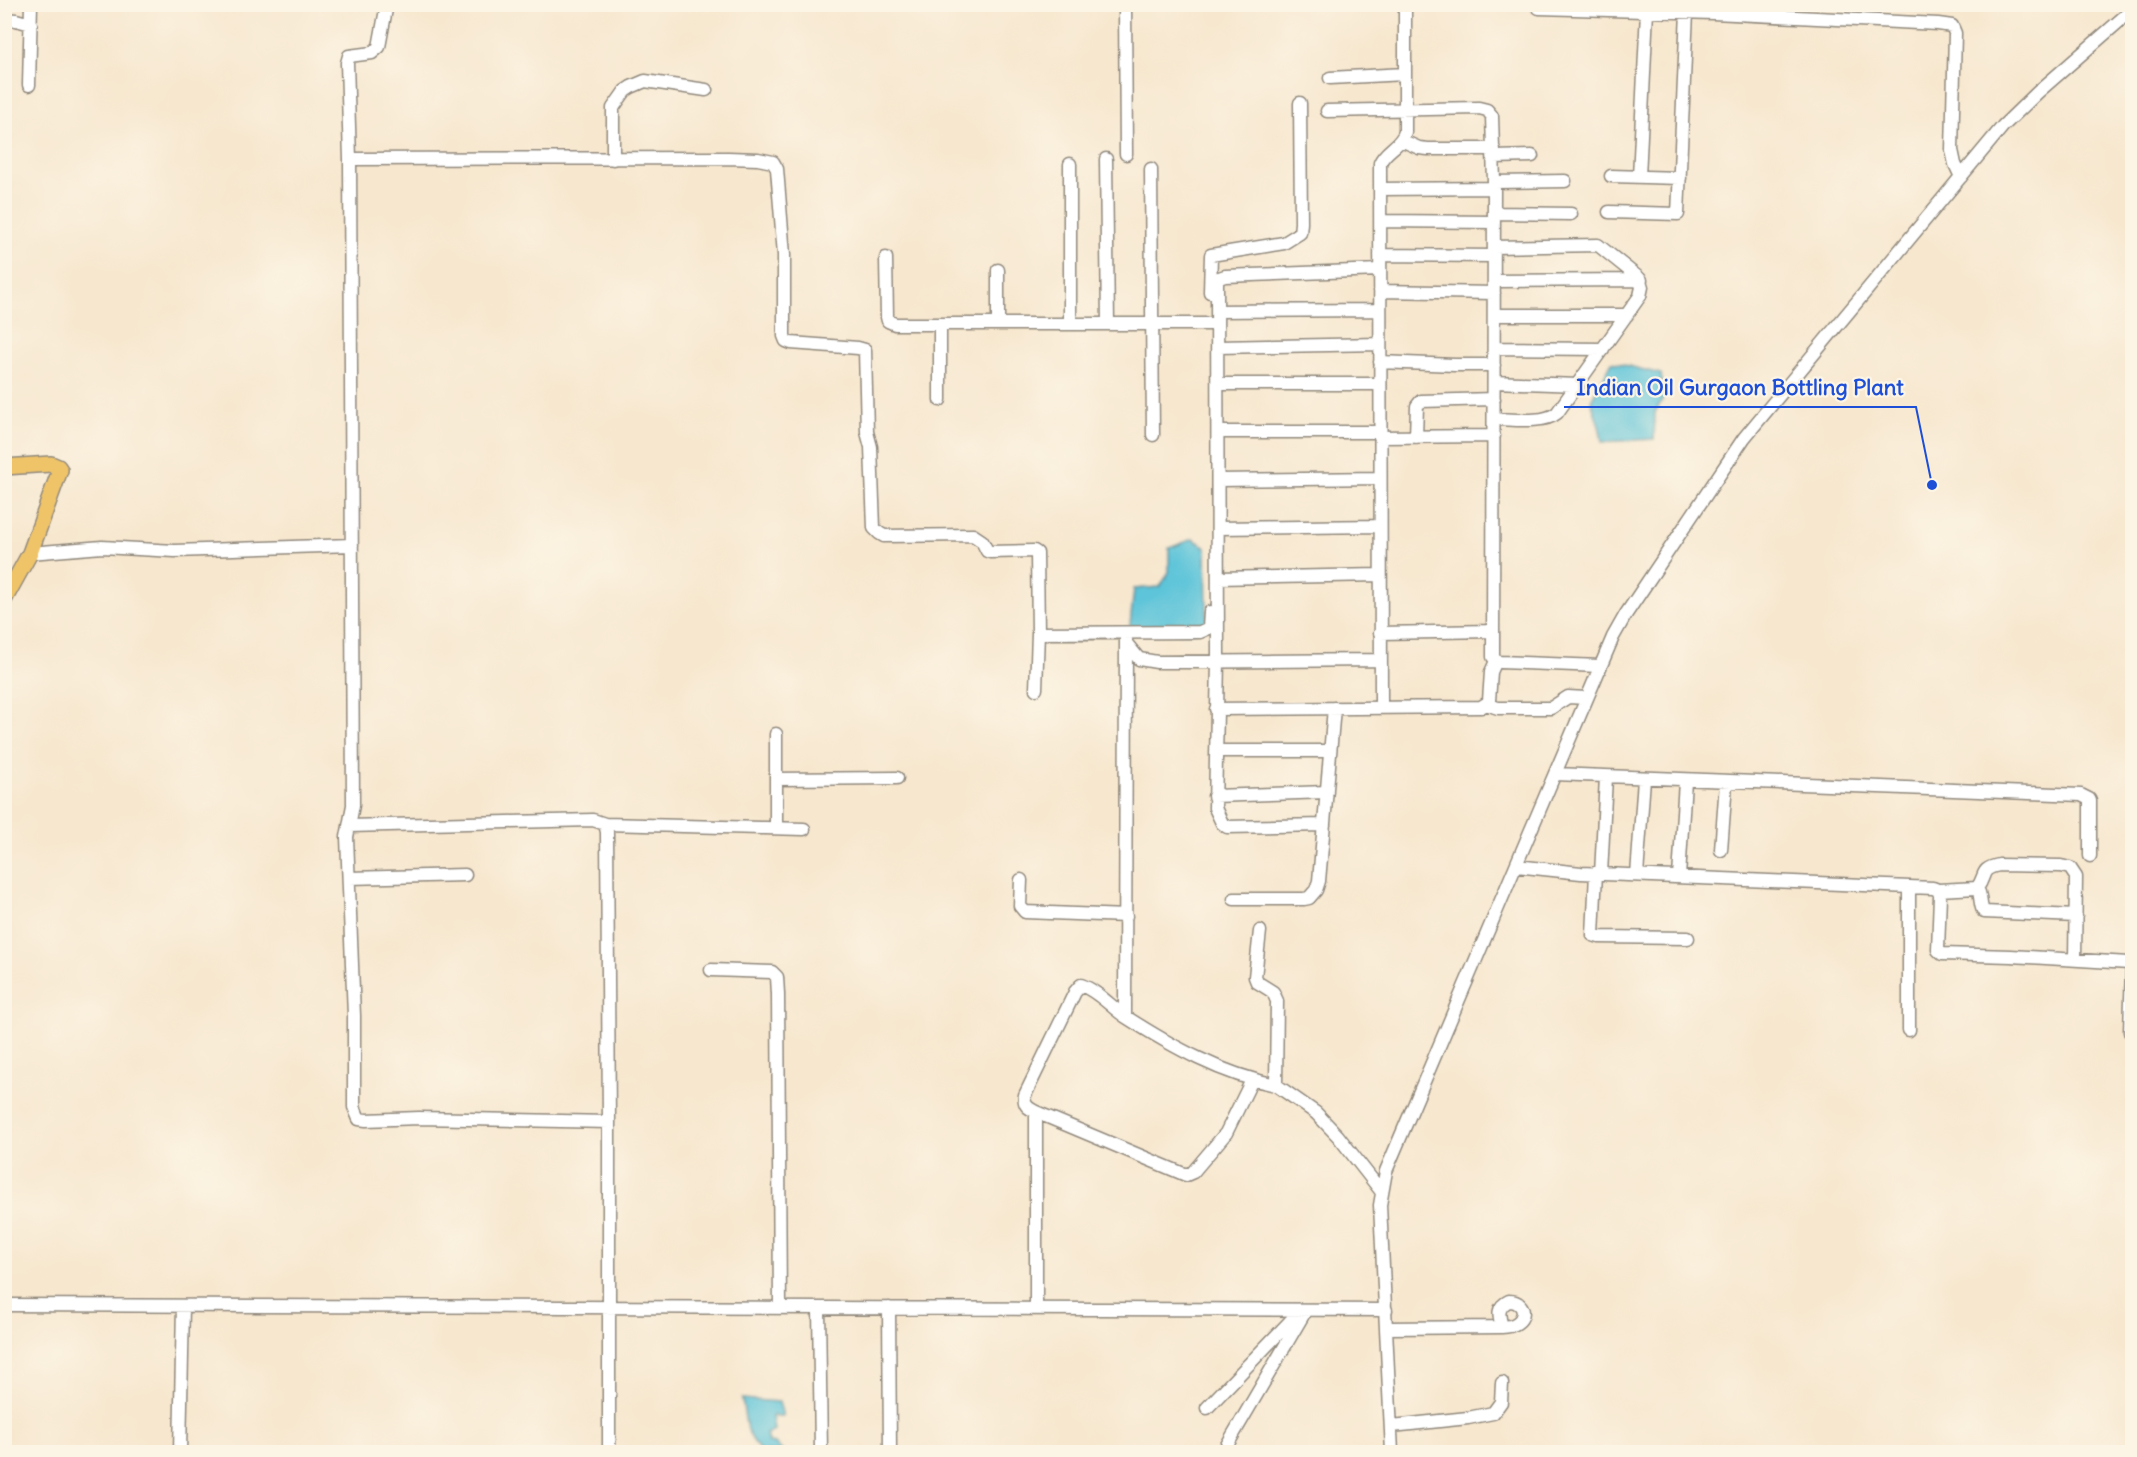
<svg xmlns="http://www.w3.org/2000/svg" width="2137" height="1457" font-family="Delius,sans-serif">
<rect width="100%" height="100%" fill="#fcf5e5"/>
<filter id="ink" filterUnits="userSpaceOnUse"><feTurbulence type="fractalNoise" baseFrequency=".0167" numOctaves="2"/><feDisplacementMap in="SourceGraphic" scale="12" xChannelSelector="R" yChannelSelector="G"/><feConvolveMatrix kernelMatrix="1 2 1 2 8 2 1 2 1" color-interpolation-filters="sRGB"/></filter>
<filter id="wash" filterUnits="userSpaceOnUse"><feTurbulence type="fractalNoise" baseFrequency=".008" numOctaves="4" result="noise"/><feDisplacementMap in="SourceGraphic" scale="24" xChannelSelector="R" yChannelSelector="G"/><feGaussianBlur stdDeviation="1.35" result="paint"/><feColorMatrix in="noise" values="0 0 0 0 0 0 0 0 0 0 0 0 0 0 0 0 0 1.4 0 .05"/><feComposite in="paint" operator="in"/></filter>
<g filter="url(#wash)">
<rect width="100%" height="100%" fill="#f7e7cf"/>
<path fill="#5dc4d9" stroke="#447882" stroke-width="1.5" d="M1612,362l49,12 3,23 -9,15 -1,27 -52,3c-1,-15 -7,-27 -11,-42z
M1193,539l13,8 1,73 -13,12h-55l-9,-7 4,-36 26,-2 9,-15v-24z
M742,1399l37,3 4,14h-11l2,14 -8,4 2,9 8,1 7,8h-24v-2l-12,-19z"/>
</g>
<g filter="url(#ink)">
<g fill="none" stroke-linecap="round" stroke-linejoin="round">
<defs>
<path id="minor" d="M387,4l-8,43 -7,6 -23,3 -2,7 3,96 3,646 -6,32 7,179v91l5,12 7,1 53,-2 190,4
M1125,4l1,150
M1535,4l4,4 174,5 225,11 14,2 3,7 -3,117 3,14 6,13
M4,19l12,1 15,4
M1330,78l75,-4
M29,85l2,-81
M1327,111l152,-3 8,2 5,6 2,66 -1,475 3,4 4,1 100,4
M1401,140l18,8 9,1h66
M1494,157l38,-1
M350,159l378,-1 30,1 15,3 4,7 7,86v81l2,5 5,2 67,5 7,2 2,82 4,15 3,81 5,5 5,3 89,-1 9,6 5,10 3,1 44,-1 3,2 1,80 -2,56
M613,159v-51l12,-17 6,-4 14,-6 61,9
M1106,159l2,165
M1151,169l2,266
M1611,176l69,2
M1639,177l8,-166
M1494,182l71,-1
M1380,189l114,-1
M1609,212l69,2 9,-202
M1494,213l77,1
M1381,221l113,1
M1494,247l104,-2 41,33 3,9 -2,9 -83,117c-13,11 -46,6 -63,6
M1380,255l113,1
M886,258l1,59 1,4 7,3h315
M1494,281l147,-1
M1380,291l114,2
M1210,292l1,-37 73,-12 16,-10 1,-10 -1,-120
M1217,311l163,-1
M1494,315h133
M940,324v76
M998,324v-54
M1070,324v-160
M1218,347l162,-3
M1494,348l109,1
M1380,362l75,3h39
M1494,382l84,3
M1218,384h162
M1218,432h162
M1380,437l114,-1
M1416,437l1,-31 4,-5 73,-2
M1218,480l162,-2
M1218,528l162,-2
M30,553l72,-6 73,4 177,-6
M1218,578l162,-3
M1038,633l162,-1 9,-4 1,-16
M1380,633l113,-2
M1126,643l13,16 18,3 223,-2
M1486,704l12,4h53l17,-11 18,1
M1381,708l-1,-545c5,-13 21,-17 25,-31v-128
M1216,709l265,-2 5,-3 3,-3 2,-29 5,-11
M776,734v94
M1216,751h114
M1555,774l526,21 8,4 1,2v55
M776,779l121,-1
M1214,796l113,-4
M605,824l199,5
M1324,825l-97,2 -5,-4 -7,-15 3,-147 -1,-379 2,-4 6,-2 155,-6
M349,826l244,-6 12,4 2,8 2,290v330
M1721,850l5,-67
M1516,866l65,7 352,15 5,2 2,5 -2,55 4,4 69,2 118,7 3,3 -2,66
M1596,873l-3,62 6,2 89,1
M1601,874l5,-97
M1637,875l7,-96
M1679,877l6,-96
M349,878l116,-3
M1021,880l-1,26 5,6 101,4
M1977,888c5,7 2,18 7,24l92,4
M1938,890l39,-2c10,-13 2,-19 22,-23l62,1 9,2 6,9 -1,82
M1234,899h70l5,-1 7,-8 3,-9 15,-173
M1260,931l-5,46 2,5 16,10 4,9 -1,84 40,28 22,23 43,55
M711,970l61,2 5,5 1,17 2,314
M1125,1016l1,-383
M1909,1030v-143
M1252,1080l-26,53 -33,39 -7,3 -150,-63c-8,-4 -13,-7 -11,-17l50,-103 6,-7c17,6 31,23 45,32 47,30 95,57 150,68
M1036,1112v197
M4,1305l1382,5
M819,1308l2,144
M889,1308l1,144
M1387,1328l115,-1c26,0 27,-26 7,-26 -13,6 -10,15 -7,26
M1207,1408l94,-98
M1392,1426l76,-8 25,-5 8,-11 1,-19
M180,1452l3,-146
M1223,1452l83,-142
M1392,1452l-12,-247 6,-34 227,-534 13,-23 118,-176 259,-312 35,-34 94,-82"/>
<path id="major" d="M4,467l47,-3 7,3 2,3 -30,83 -26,47"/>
</defs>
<use href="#minor" stroke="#91897d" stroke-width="15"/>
<use href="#major" stroke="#91897d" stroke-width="18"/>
<use href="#minor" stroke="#fff" stroke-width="12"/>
<use href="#major" stroke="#efc469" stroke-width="15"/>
</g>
</g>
<path fill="none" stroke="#1d4ed8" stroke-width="2" d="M1932 485L1916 407H1564"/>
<circle fill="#1d4ed8" stroke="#fcf5e5" stroke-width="2" cx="1932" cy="485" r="6"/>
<g font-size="22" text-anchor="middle" font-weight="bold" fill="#1d4ed8" stroke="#fcf5e5" stroke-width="4.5" stroke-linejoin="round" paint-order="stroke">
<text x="1740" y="395">Indian Oil Gurgaon Bottling Plant</text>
</g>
<rect width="2137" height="1457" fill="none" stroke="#fcf5e5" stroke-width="24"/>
</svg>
